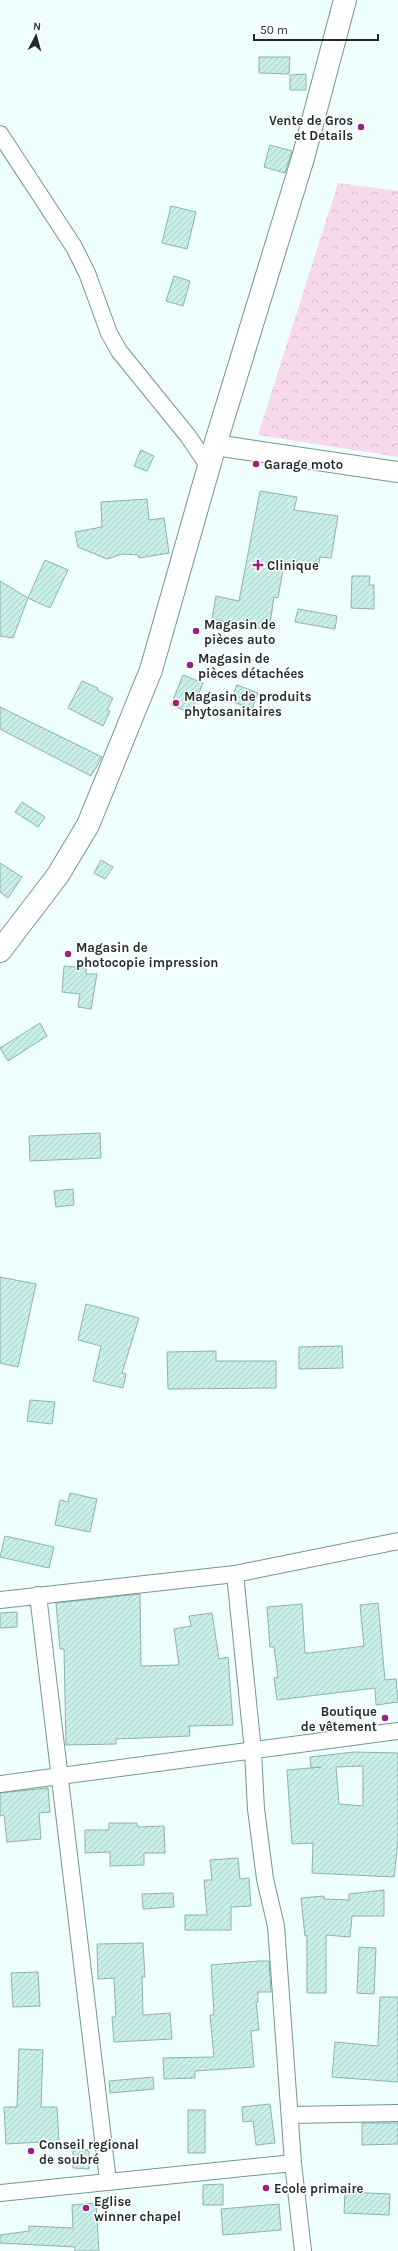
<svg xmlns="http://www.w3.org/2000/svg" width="398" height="2251" font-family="Karla,sans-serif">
<defs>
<pattern id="forest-crowns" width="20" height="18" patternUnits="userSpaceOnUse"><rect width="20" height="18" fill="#f8d8ed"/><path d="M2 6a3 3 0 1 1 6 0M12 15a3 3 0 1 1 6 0" fill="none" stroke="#d4bacb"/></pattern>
<pattern id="building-hatch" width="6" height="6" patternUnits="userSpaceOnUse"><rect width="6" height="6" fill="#c8efe9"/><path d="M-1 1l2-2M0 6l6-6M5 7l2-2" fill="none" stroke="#abcdc8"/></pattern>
</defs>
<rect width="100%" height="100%" fill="#effffd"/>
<path fill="url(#forest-crowns)" d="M338,183l60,8v266l-140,-22z"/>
<path fill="url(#building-hatch)" stroke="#8db2ad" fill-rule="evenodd" d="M259,57h31l-1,17 -30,-1z
M306,74v16h-16v-15z
M270,145l22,6 -7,22 -21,-6z
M171,206l25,6 -9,37 -25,-6z
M174,276l16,5 -7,25 -17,-5z
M141,450l13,6 -7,15 -13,-5z
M260,491l37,6 -3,13 44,6 -7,42 -11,-1 -2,12 -34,-5 -6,34 -4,-1 -5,33 -57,-11 4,-23 23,5z
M147,499l2,21 15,-2 5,35 -30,5 -1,-3 -16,-1 -15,5 -29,-12 -3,-15 27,-5 -1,-25z
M45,560l23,10 -18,38 -22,-10z
M352,576h18l-1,9h5v24l-23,-1z
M0,581l28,17 -15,40 -13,-2z
M298,609l39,7 -2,13 -40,-7z
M183,675l20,8 -12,30 -20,-8z
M82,681l16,7 -1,2 16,8 -6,12 3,1 -7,15 -35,-18z
M237,685l21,8 -6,16 -21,-8z
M0,707l102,50 -11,19 -91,-47z
M22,802l23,15 -7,10 -23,-15z
M101,860l12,7 -8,12 -11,-6z
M0,863l22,14 -14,21 -8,-6z
M64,966l22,2v6h11l-6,35 -13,-2 2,-13 -18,-2z
M40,1023l7,13 -39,25 -8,-13z
M100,1133l1,25 -71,3 -1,-25z
M73,1189l1,16 -18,2 -2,-16z
M0,1277l36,7 -18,83 -18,-4z
M86,1304l53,14 -17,55 4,1 -3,14 -30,-7 8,-35 -23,-6z
M342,1346l1,22 -44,1v-22z
M216,1351v10h60v27l-108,1 -1,-37z
M30,1400l25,2 -3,22 -25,-3z
M70,1493l27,6 -7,33 -35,-7 5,-25 8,2z
M5,1536l49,11 -5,21 -49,-11z
M140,1594l1,72 38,-1 -5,-36 17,-3 -2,-10 23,-3 7,46 9,-2 5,68 -44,1 1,10 -74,3v5l-50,1 -2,-96h-4l-4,-46z
M378,1603l7,77 11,-1 2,23 -22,3 -1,-17 -98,12 -3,-22 4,-1 -4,-30h-4l-3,-40 35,-3 3,49h5l54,-7 -4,-41z
M17,1612v15l-17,1v-15z
M354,1752l44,1v88l-4,36 -82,-4 1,-30 -21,1 -5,-74 34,-3 -10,1 -1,-11zM363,1766v40l-24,-2 -3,-37z
M48,1788l2,24 -11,1 2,26 -34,3 -3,-27 -4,1v-23z
M109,1823h28l1,4 26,-1 1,27h-21v12l-34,1v-14l-25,1v-23h24z
M238,1858l2,21 9,-1 2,28 -20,1v23h-46v-15h22l-3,-35h8l-2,-20z
M384,1890v26h-32l-2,21 -24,-2v58h-19v-58l-2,1 -4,-38 23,-2v3l25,1v-6z
M173,1893l1,14 -31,2 -1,-15z
M143,1943l2,34h-3l1,38 27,-2 2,26 -58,3 -2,-25h4l-2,-39 -16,1 -1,-35z
M359,1947l17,1 -2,46 -17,-1z
M259,1961h10l2,31h-13v10h-2l3,28 -8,1 3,36 -59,4v7l-31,1 -1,-21 51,-1 -4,-42h4l-3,-50z
M38,1972l2,34 -27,1 -2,-34z
M380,1997h18v85l-66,-5 3,-35 43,4z
M19,2049l24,1 -2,57h16l2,34 -53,3 -2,-37h13z
M153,2077l1,12 -44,4 -1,-12z
M270,2104l5,39 -19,2 -3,-24 -10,1 -1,-15z
M188,2110h17v43h-17z
M362,2123h36v21l-36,1z
M73,2149l16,1v19l-16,-1z
M223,2184v21h-20v-20z
M345,2192l45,2 -1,21 -45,-2z
M96,2203l3,48h-24v-4l-75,-4v-8l29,-4v-5l44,2 -1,-23z
M279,2204l2,26 -58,5 -2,-26z"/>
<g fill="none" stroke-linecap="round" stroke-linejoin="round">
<defs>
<path id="minor" d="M0,134l74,113 13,26 22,60 10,18 69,85 21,31
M235,1574l18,177 3,58 9,70 11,47 17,237 10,88
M38,1595l70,586
M0,1600l235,-26 163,-33
M0,1784l398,-53
M290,2115l108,-2
M0,2193l293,-30"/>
<path id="tertiary" d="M215,445l183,27"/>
<path id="primary" d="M0,951l58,-76 30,-50 63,-155 64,-225 88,-287 42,-158"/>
</defs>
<use href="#minor" stroke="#729792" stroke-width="18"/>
<use href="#tertiary" stroke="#729792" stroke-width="22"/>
<use href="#primary" stroke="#729792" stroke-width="24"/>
<use href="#minor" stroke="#fff" stroke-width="16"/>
<use href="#tertiary" stroke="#fff" stroke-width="20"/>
<use href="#primary" stroke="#fff" stroke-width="22"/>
</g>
<g fill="#98227e" stroke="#fff" stroke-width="1.5">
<circle cx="361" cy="127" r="4"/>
<circle cx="256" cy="464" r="4"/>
<path d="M256 559h4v4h4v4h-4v4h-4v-4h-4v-4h4z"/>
<circle cx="196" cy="631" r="4"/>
<circle cx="190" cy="665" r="4"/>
<circle cx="176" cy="703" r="4"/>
<circle cx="68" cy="954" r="4"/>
<circle cx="385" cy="1718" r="4"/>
<circle cx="31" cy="2151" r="4"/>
<circle cx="266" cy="2188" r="4"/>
<circle cx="86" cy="2208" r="4"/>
</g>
<g text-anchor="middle" stroke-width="3" stroke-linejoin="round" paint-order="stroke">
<g font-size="13" font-weight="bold" fill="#1d2c2a" stroke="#fff" text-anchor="start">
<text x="353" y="125" text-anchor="end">Vente de Gros<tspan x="353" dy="15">et Details</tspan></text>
<text x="264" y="469">Garage moto</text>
<text x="267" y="570">Clinique</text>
<text x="204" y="629">Magasin de<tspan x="204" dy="15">pièces auto</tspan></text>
<text x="198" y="663">Magasin de<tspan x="198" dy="15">pièces détachées</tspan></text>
<text x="184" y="701">Magasin de produits<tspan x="184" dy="15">phytosanitaires</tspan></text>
<text x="76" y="952">Magasin de<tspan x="76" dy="15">photocopie impression</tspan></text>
<text x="377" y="1716" text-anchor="end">Boutique<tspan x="377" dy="15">de vêtement</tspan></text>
<text x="39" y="2149">Conseil regional<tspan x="39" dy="15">de soubré</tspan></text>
<text x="274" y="2193">Ecole primaire</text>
<text x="94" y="2206">Eglise<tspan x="94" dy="15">winner chapel</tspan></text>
</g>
</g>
<g transform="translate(36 36) rotate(6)" stroke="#ffffff" stroke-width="3" paint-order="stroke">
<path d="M0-3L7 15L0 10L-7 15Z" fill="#1d2c2a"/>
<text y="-6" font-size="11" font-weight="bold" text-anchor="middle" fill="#1d2c2a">N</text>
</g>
<path d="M254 34v6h124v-6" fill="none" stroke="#1d2c2a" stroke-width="2"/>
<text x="260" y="34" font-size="12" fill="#1d2c2a" stroke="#ffffff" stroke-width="3" paint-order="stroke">50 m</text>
</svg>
